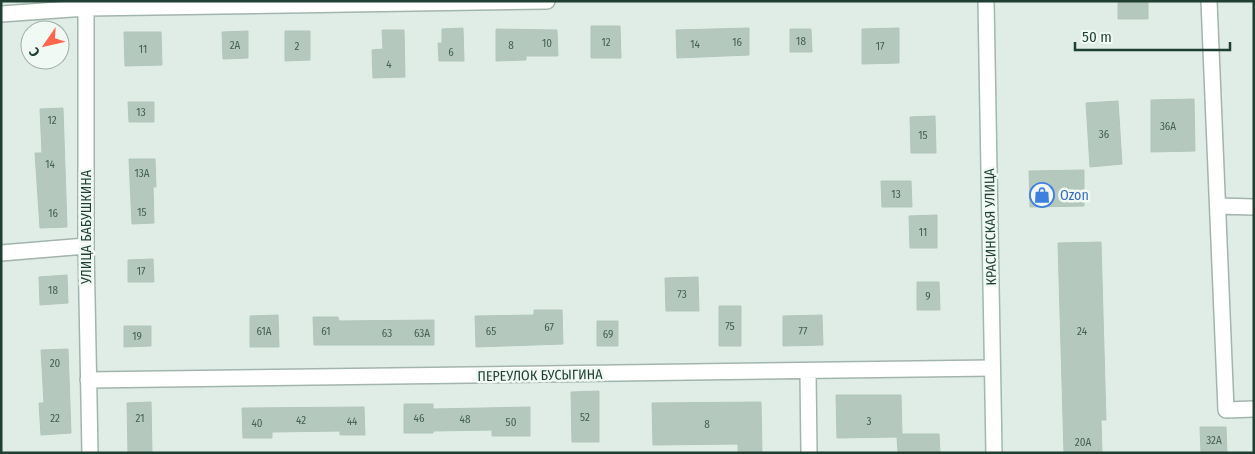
<svg xmlns="http://www.w3.org/2000/svg" width="1255" height="454" font-family="'Fira Sans Condensed',sans-serif">
<rect width="100%" height="100%" fill="#e0ede6"/>
<path fill="#b5c8be" stroke="#b2c7bc" d="M1118,1h30v18h-30z
M591,26h29l1,32h-30z
M463,28l1,33h-25l-1,-18h4v-14z
M749,28v27l-72,3 -1,-28z
M899,28v35l-37,1v-35z
M496,29l61,1 1,26h-32v4l-30,1z
M790,29h21l1,23h-22z
M382,30h22l1,47 -32,1 -1,-28 11,-1z
M248,31v27l-25,1 -1,-27z
M285,31h25v29l-25,1z
M124,32h37l1,33 -37,1z
M1194,99l1,52 -44,1v-52z
M1118,101l4,63 -32,3 -4,-64z
M128,102h26v20h-25z
M63,108l4,119 -27,1 -5,-75h7l-2,-44z
M935,116l1,37h-25l-1,-36z
M129,159h26l1,28h-3l1,36 -22,1z
M1084,170v36l-54,1 -1,-36z
M881,181h30l1,26h-30z
M937,215v33h-27l-1,-32z
M1101,242l5,178h-5l1,33h-38l-6,-210z
M153,259l1,23h-26v-22z
M67,275l1,28 -28,2 -1,-28z
M698,277l1,34h-33l-1,-33z
M917,282h22l1,28h-23z
M719,306h22v40h-22z
M534,310h28l1,34 -87,3 -1,-31 59,-1z
M278,315l1,32h-29v-31z
M822,315l1,30 -40,1v-30z
M313,317h25l1,4 95,-1v25h-120z
M597,321h21v25h-21z
M124,326h27v20l-27,1z
M68,349l3,84 -30,2 -2,-32h5l-3,-53z
M599,391v51h-27l-1,-50z
M836,395h65l1,39h37l1,19h-42l-1,-16 -60,1z
M151,402l1,51h-24l-1,-50z
M761,402l1,51h-24v-9l-85,1 -1,-42z
M404,404h29v5l97,-2v29h-38v-6l-59,1v2h-29z
M364,407l1,28h-25v-4l-68,1v6h-29l-1,-30z
M1200,427h26l1,26h-26z"/>
<g fill="none" stroke-linecap="round" stroke-linejoin="round">
<defs>
<path id="street" d="M86,1v245l4,207
M1209,1l17,409 28,-1
M1,14l85,-6 461,-7
M1218,206l36,1
M1,253l85,-7
M808,372l1,81
M88,380l904,-12"/>
<path id="secondary" d="M986,1l8,452"/>
</defs>
<use href="#street" stroke="#a2b5ad" stroke-width="18"/>
<use href="#secondary" stroke="#9eb9ad" stroke-width="18"/>
<use href="#street" stroke="#fff" stroke-width="15"/>
<use href="#secondary" stroke="#fff" stroke-width="15"/>
</g>
<defs>
<symbol id="shop-ring" viewBox="-11 -11 22 22"><circle r="9.5" fill="#f1f9f4" stroke="#3f7fe0" stroke-width="1.5"/><path d="M-5-2.5h2.3a2.7 3.5 0 0 1 5.4 0H5L5.5 6h-11ZM-1.5-2.5h3a1.5 2.3 0 0 0-3 0Z" fill="#3f7fe0"/></symbol>
</defs>
<g fill-rule="evenodd">
<use href="#shop-ring" x="1028" y="181" width="28" height="28"/>
</g>
<g text-anchor="middle" stroke-width="5" stroke-linejoin="round" paint-order="stroke">
<g font-size="11" fill="#446156">
<text x="801" y="45">18</text>
<text x="606" y="46">12</text>
<text x="737" y="46">16</text>
<text x="547" y="47">10</text>
<text x="695" y="48">14</text>
<text x="235" y="49">2А</text>
<text x="511" y="49">8</text>
<text x="297" y="50">2</text>
<text x="880" y="50">17</text>
<text x="143" y="53">11</text>
<text x="451" y="56">6</text>
<text x="389" y="68">4</text>
<text x="141" y="116">13</text>
<text x="52" y="124">12</text>
<text x="1168" y="130">36А</text>
<text x="1104" y="138">36</text>
<text x="923" y="139">15</text>
<text x="50" y="168">14</text>
<text x="142" y="177">13А</text>
<text x="896" y="198">13</text>
<text x="142" y="216">15</text>
<text x="53" y="217">16</text>
<text x="923" y="236">11</text>
<text x="141" y="275">17</text>
<text x="53" y="294">18</text>
<text x="682" y="298">73</text>
<text x="928" y="300">9</text>
<text x="730" y="330">75</text>
<text x="549" y="331">67</text>
<text x="264" y="335">61А</text>
<text x="326" y="335">61</text>
<text x="491" y="335">65</text>
<text x="803" y="335">77</text>
<text x="1082" y="335">24</text>
<text x="387" y="337">63</text>
<text x="422" y="337">63А</text>
<text x="608" y="338">69</text>
<text x="137" y="340">19</text>
<text x="55" y="367">20</text>
<text x="585" y="421">52</text>
<text x="55" y="422">22</text>
<text x="140" y="422">21</text>
<text x="419" y="422">46</text>
<text x="465" y="423">48</text>
<text x="301" y="424">42</text>
<text x="352" y="425">44</text>
<text x="869" y="425">3</text>
<text x="511" y="426">50</text>
<text x="257" y="427">40</text>
<text x="707" y="428">8</text>
<text x="1214" y="444">32А</text>
<text x="1083" y="446">20А</text>
</g>
<g font-size="14" fill="#366cbe" stroke="#f1f9f4" text-anchor="start">
<text x="1060" y="200">Ozon</text>
</g>
<g font-size="14" fill="#1f3f33" stroke="#f1f9f4">
<text transform="translate(86 227) rotate(-90)" y="5">УЛИЦА БАБУШКИНА</text>
<text transform="translate(990 227) rotate(-91)" y="5">КРАСИНСКАЯ УЛИЦА</text>
<text transform="translate(540 375) rotate(-1)" y="5">ПЕРЕУЛОК БУСЫГИНА</text>
</g>
</g>
<rect width="1255" height="454" fill="none" stroke="#1f3f33" stroke-width="5"/>
<g transform="translate(45 45) rotate(236)"><circle r="24" fill="#f1f9f4" stroke="#9dafa7"/>
<path d="M0-4L9 19L0 12L-9 19Z" fill="#fe654d"/>
<text y="-8" font-size="14" font-weight="bold" text-anchor="middle" fill="#1f3f33">С</text>
</g>
<path d="M1075 42v8h155v-8" fill="none" stroke="#1f3f33" stroke-width="2.5"/>
<text x="1082" y="42" font-size="15" fill="#1f3f33" stroke="#f1f9f4" stroke-width="4" paint-order="stroke">50 m</text>
</svg>
